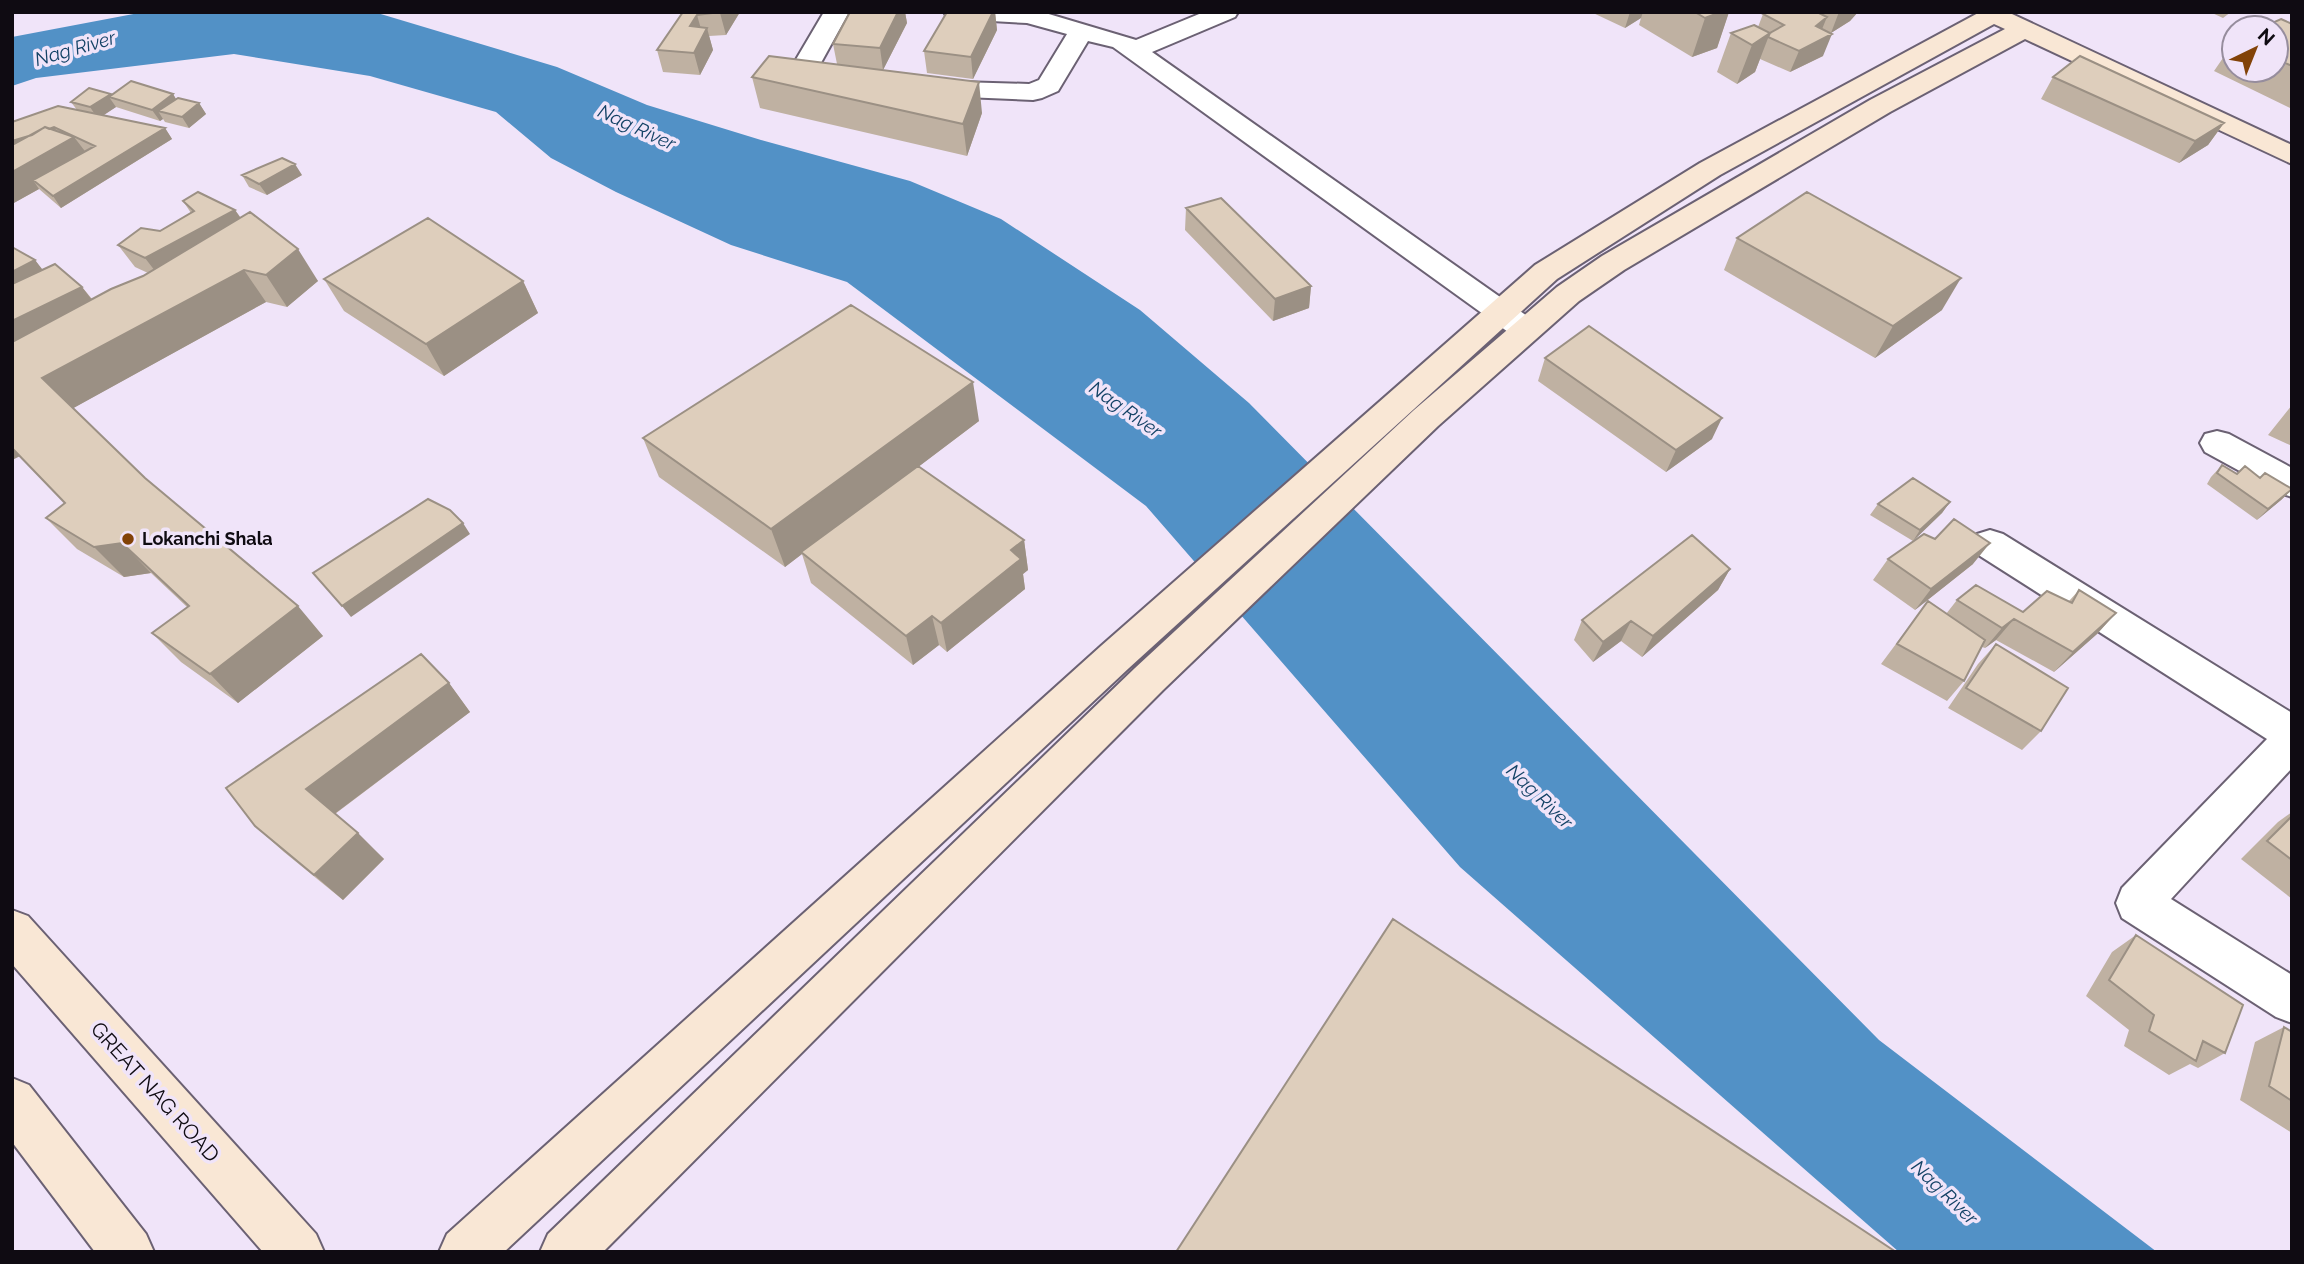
<svg xmlns="http://www.w3.org/2000/svg" width="2304" height="1264" font-family="Raleway,sans-serif">
<rect width="100%" height="100%" fill="#f0e4f9"/>
<path fill="#5291c6" d="M144,12h230l183,55 90,38 114,35 149,41 91,38 139,91 109,93 630,637 278,212h-258l-439,-385 -314,-361 -299,-224 -116,-37 -115,-53 -65,-34 -55,-46 -126,-36 -136,-22 -198,24 -24,8v-49z"/>
<g fill="none" stroke-linecap="round" stroke-linejoin="round">
<defs>
<path id="street" d="M824,12h25l-32,58 34,6 4,6 -4,6c-16,4 -60,3 -60,-20z
M944,12h98l94,28 68,-28h34l-3,5 -83,35 385,271 5,7 -5,7 -11,4 -11,-4 -402,-290 -25,-6 -30,50 -16,7 -9,2 -116,-5 -4,-6 4,-6 9,-2 103,3 10,-4 28,-46 -40,-11 -71,-4 -9,-2z
M2217,431l12,3 63,34v29l-12,-4 -75,-41 -5,-9 5,-9z
M1990,530l13,4 289,179v55l-121,131 121,76v48l-16,-6 -154,-99 -6,-15 6,-15 145,-149 -290,-185 -5,-10 5,-10z"/>
<path id="secondary" d="M1980,12l32,2 280,131v19l-267,-125 -135,73 -266,158 -45,31 -141,125 -275,264 -560,562h-63l8,-18 587,-566 279,-258 143,-123 45,-31 268,-156 135,-71 -11,-5 -274,151 -163,104 -428,389 -625,584h-65l8,-18 654,-588 434,-381 165,-102z
M12,910l16,6 288,318 8,18h-61l-251,-288z
M12,1078l17,7 117,149 8,18h-59l-83,-110z"/>
</defs>
<use href="#street" stroke="#6b6173" stroke-width="4"/>
<use href="#secondary" stroke="#6b6173" stroke-width="4"/>
<use href="#street" fill="#fff" fill-rule="evenodd"/>
<use href="#secondary" fill="#f9e7d5" fill-rule="evenodd"/>
</g>
<path fill="#bfb1a2" d="M683,12h57l-14,23 -17,1 4,14 -13,25 -37,-3 -6,-22z
M850,12h55l2,11 -24,47 99,43 -15,43 -207,-48 -8,-31 85,-13 -4,-20z
M947,12h48l2,18 -24,49 -46,-6 -3,-22z
M1591,12h138l-12,36 -25,9 -53,-32 2,-7 -16,10z
M1766,12h92l-8,9 -19,12 -9,-4 1,27 -33,16 -30,-13 -5,13 -18,12 -20,-12 14,-39 27,-6 5,-13z
M2210,12h21l-8,6z
M2292,24v85l-78,-38 20,-29v28h42v-42z
M2053,77l171,46 -16,22 -29,18 -138,-64z
M111,94v1l62,-1 3,5 23,4 7,11 -17,14 -24,-6 -2,-3 -3,2 -44,-14 -13,8 62,13 7,11 -111,69 -22,-19 -27,15v-82l65,-12 -6,-8z
M242,175h60l-35,20 -18,-8z
M183,201l52,9 6,8 77,63 -31,26 -21,-5 -193,106 72,70 178,158 -85,67 -57,-41 -29,-29 35,-26 -36,-34 -27,4 -47,-28 -31,-31 19,-15 -45,-47 -8,4 23,-200 7,10 40,17 10,12 56,-26 -13,-6 -17,-22 42,-14 31,-18z
M1186,208l125,78 -2,22 -36,13 -88,-91z
M1737,238l205,72 -67,48 -151,-88z
M324,279l199,2 15,32 -94,63 -100,-65z
M1545,358l167,81 -46,33 -128,-91z
M2292,405v41l-24,-11z
M979,421l-61,46 106,73 4,30 -5,4 2,15 -78,63 -8,-7 -26,20 -102,-82 -9,-29 -17,13 -126,-90 -16,-39z
M2222,465l15,9 23,4 32,11 -11,11 -24,20 -50,-36 4,-7z
M1950,502l-8,11 -29,28 -43,-26 8,-11z
M1888,559l85,5 -58,46 -42,-30z
M1730,569l-12,21 -76,67 -21,-16 -28,21 -19,-22 8,-20z
M2079,590l37,23 -19,21 -43,38 -58,-32 -11,8 -3,-1 -18,34 -17,20 -66,-37 47,-63 18,13 11,-14 66,12 46,-11z
M1996,644l45,87 -19,19 -74,-42 30,-44z
M449,683l21,29 -135,102 49,45 -41,41 -59,-48 -29,-26z
M2292,812v87l-51,-40 37,-37z
M2136,935l89,118 -27,15 -8,-4 -21,11 -45,-29 5,-16 -43,-34 26,-44z
M2284,1027l8,5v101l-52,-33 15,-58z"/>
<path fill="#9b9084" d="M720,12h20l-14,23 -6,-22z
M898,12h7l2,11 -24,47 -3,-22z
M993,12h2l2,18 -24,49 -2,-22z
M1630,12h13l-2,6 -16,10z
M1721,12h8l-12,36 -25,9 13,-39z
M1839,12h19l-8,9 -19,12z
M697,15l6,21 -13,-10z
M1827,17l-9,22 14,-5 -9,22 -33,16 9,-21 17,-25z
M707,28l6,22 -13,25 -6,-22z
M1770,33l-15,39 -18,12 15,-39z
M979,82l3,31 -15,43 -4,-32z
M111,94l3,4 -5,-1 7,10 -18,12 -8,-12z
M173,94l7,12 -22,5 5,8 -3,2 -8,-11z
M199,103l7,11 -17,14 -7,-11z
M2224,123l-16,22 -29,18 16,-22z
M54,127l8,12 -50,16v-14z
M165,128l7,11 -111,69 -8,-12z
M74,137l17,22 -58,21 6,9 -27,15v-32z
M295,164l7,11 -35,20 -8,-11z
M235,210l15,22 -88,48 -17,-22z
M298,249l20,32 -31,26 -21,-32z
M35,260l18,23 -41,21v-32z
M244,270l22,32 -196,108 -28,-32z
M1961,278l-19,32 -67,48 18,-32z
M523,281l15,32 -94,63 -18,-32z
M1311,286l-2,22 -36,13 2,-22z
M82,287l17,22 -87,44v-32z
M973,382l6,39 -176,133 -2,-2 1,2 -17,13 -14,-38z
M1722,418l-10,21 -46,33 10,-22z
M12,448l8,8 -8,4z
M2292,489l-11,11 -24,20 11,-11z
M1950,502l-8,11 -29,28 7,-11z
M463,523l7,11 -119,83 -9,-11z
M1024,540l4,30 -5,4 2,15 -78,63 -6,-29 70,-73z
M122,543l29,30 -27,4 -30,-30z
M1990,543l-17,21 -58,46 16,-21z
M1730,569l-12,21 -76,67 11,-21z
M298,606l25,30 -85,67 -28,-29z
M2116,613l-19,21 -43,38 19,-20z
M932,616l7,29 -26,20 -7,-29z
M2014,619l-18,21 -11,8 17,-20z
M1631,621l-10,20 -28,21 10,-20z
M449,683l21,29 -137,103 -27,-26z
M358,833l26,26 -41,41 -29,-25z"/>
<path fill="#decebc" stroke="#9b9084" stroke-width="2" d="M683,12h37l-23,3 -7,11 17,2 -13,25 -37,-3z
M850,12h48l-18,36 -47,-4z
M947,12h46l-22,45 -47,-6z
M1695,12h26l-16,6z
M1766,12h51l10,5 -11,9 16,8 -33,17 -31,-14 2,-4 14,-8 -21,-11z
M2281,19l11,5v42l-16,-7v-31h-15z
M1754,25l16,8 -18,12 -21,-12z
M769,56l210,26 -16,42 -211,-47z
M2080,56l144,67 -29,18 -142,-64z
M131,81l42,13 -21,16 -43,-13z
M89,88l22,6 -21,13 -19,-5z
M178,98l21,5 -17,14 -24,-6z
M58,106l107,22 -112,68 -20,-16 62,-34 -41,-19 -5,2 -4,-2 -13,8 -20,6v-19z
M45,127l29,10 -62,35v-27z
M282,158l13,6 -36,20 -17,-9z
M198,192l37,18 -90,48 -27,-13 23,-17 19,3 34,-20 -11,-10z
M1807,192l154,86 -68,48 -156,-88z
M1221,198l90,88 -36,13 -89,-91z
M250,212l48,37 -32,26 -22,-5 -202,108 103,100 153,128 -88,68 -58,-41 37,-27 -67,-63 -28,4 -48,-29 19,-15 -53,-55v-106l99,-53 32,-13z
M428,218l95,63 -97,63 -102,-65z
M12,247l23,13 -23,12z
M55,264l27,23 -70,34v-37z
M851,305l122,77 -202,147 -128,-91z
M1589,326l133,92 -46,32 -131,-92z
M2222,465l15,9 8,-8 15,12 5,-5 27,16 -24,20 -51,-36z
M918,466l106,74 -13,10 10,9 -80,64 -9,-7 -26,20 -105,-84z
M1913,478l37,24 -30,28 -42,-26z
M428,499l22,11 13,13 -121,83 -29,-33z
M1954,519l36,24 -59,46 -43,-30 36,-25 11,5z
M1692,535l38,34 -77,67 -22,-15 -28,21 -21,-22z
M1976,585l47,27 24,-21 25,12 7,-13 37,23 -43,39 -59,-33 -12,9 -45,-28z
M1928,601l57,39 -21,41 -67,-37z
M1996,644l72,44 -27,43 -75,-43z
M421,654l28,29 -143,106 52,44 -44,42 -59,-49 -29,-38z
M2292,816v44l-25,-19z
M1393,919l503,333h-720z
M2136,935l107,70 -18,48 -22,-12 -7,20 -47,-30 5,-16 -45,-35z
M2284,1027l8,5v69l-23,-15z"/>
<circle fill="#824208" stroke="#f0e4f9" stroke-width="2.5" cx="128" cy="539" r="7"/>
<g text-anchor="middle" stroke-width="7" stroke-linejoin="round" paint-order="stroke">
<g font-size="18" font-weight="bold" fill="#0f0b12" stroke="#f0e4f9" text-anchor="start">
<text x="142" y="545">Lokanchi Shala</text>
</g>
<g font-size="19" font-style="italic" fill="#134266" stroke="#f0e4f9">
<text transform="translate(75 48) rotate(-16)" y="7">Nag River</text>
<text transform="translate(637 127) rotate(25)" y="7">Nag River</text>
<text transform="translate(1126 409) rotate(35)" y="7">Nag River</text>
<text transform="translate(1540 796) rotate(44)" y="7">Nag River</text>
<text transform="translate(1945 1192) rotate(44)" y="7">Nag River</text>
</g>
<g font-size="21" fill="#0f0b12" stroke="#f0e4f9">
<text transform="translate(155 1092) rotate(48)" y="7">GREAT NAG ROAD</text>
</g>
</g>
<rect width="2304" height="1264" fill="none" stroke="#0f0b12" stroke-width="28"/>
<g transform="translate(2255 49) rotate(43)"><circle r="33" fill="#f0e4f9" stroke="#968d9d" stroke-width="2"/>
<path d="M0-5L12 26L0 18L-12 26Z" fill="#824208"/>
<text y="-10" font-size="19" font-weight="bold" text-anchor="middle" fill="#0f0b12">N</text>
</g>
</svg>
